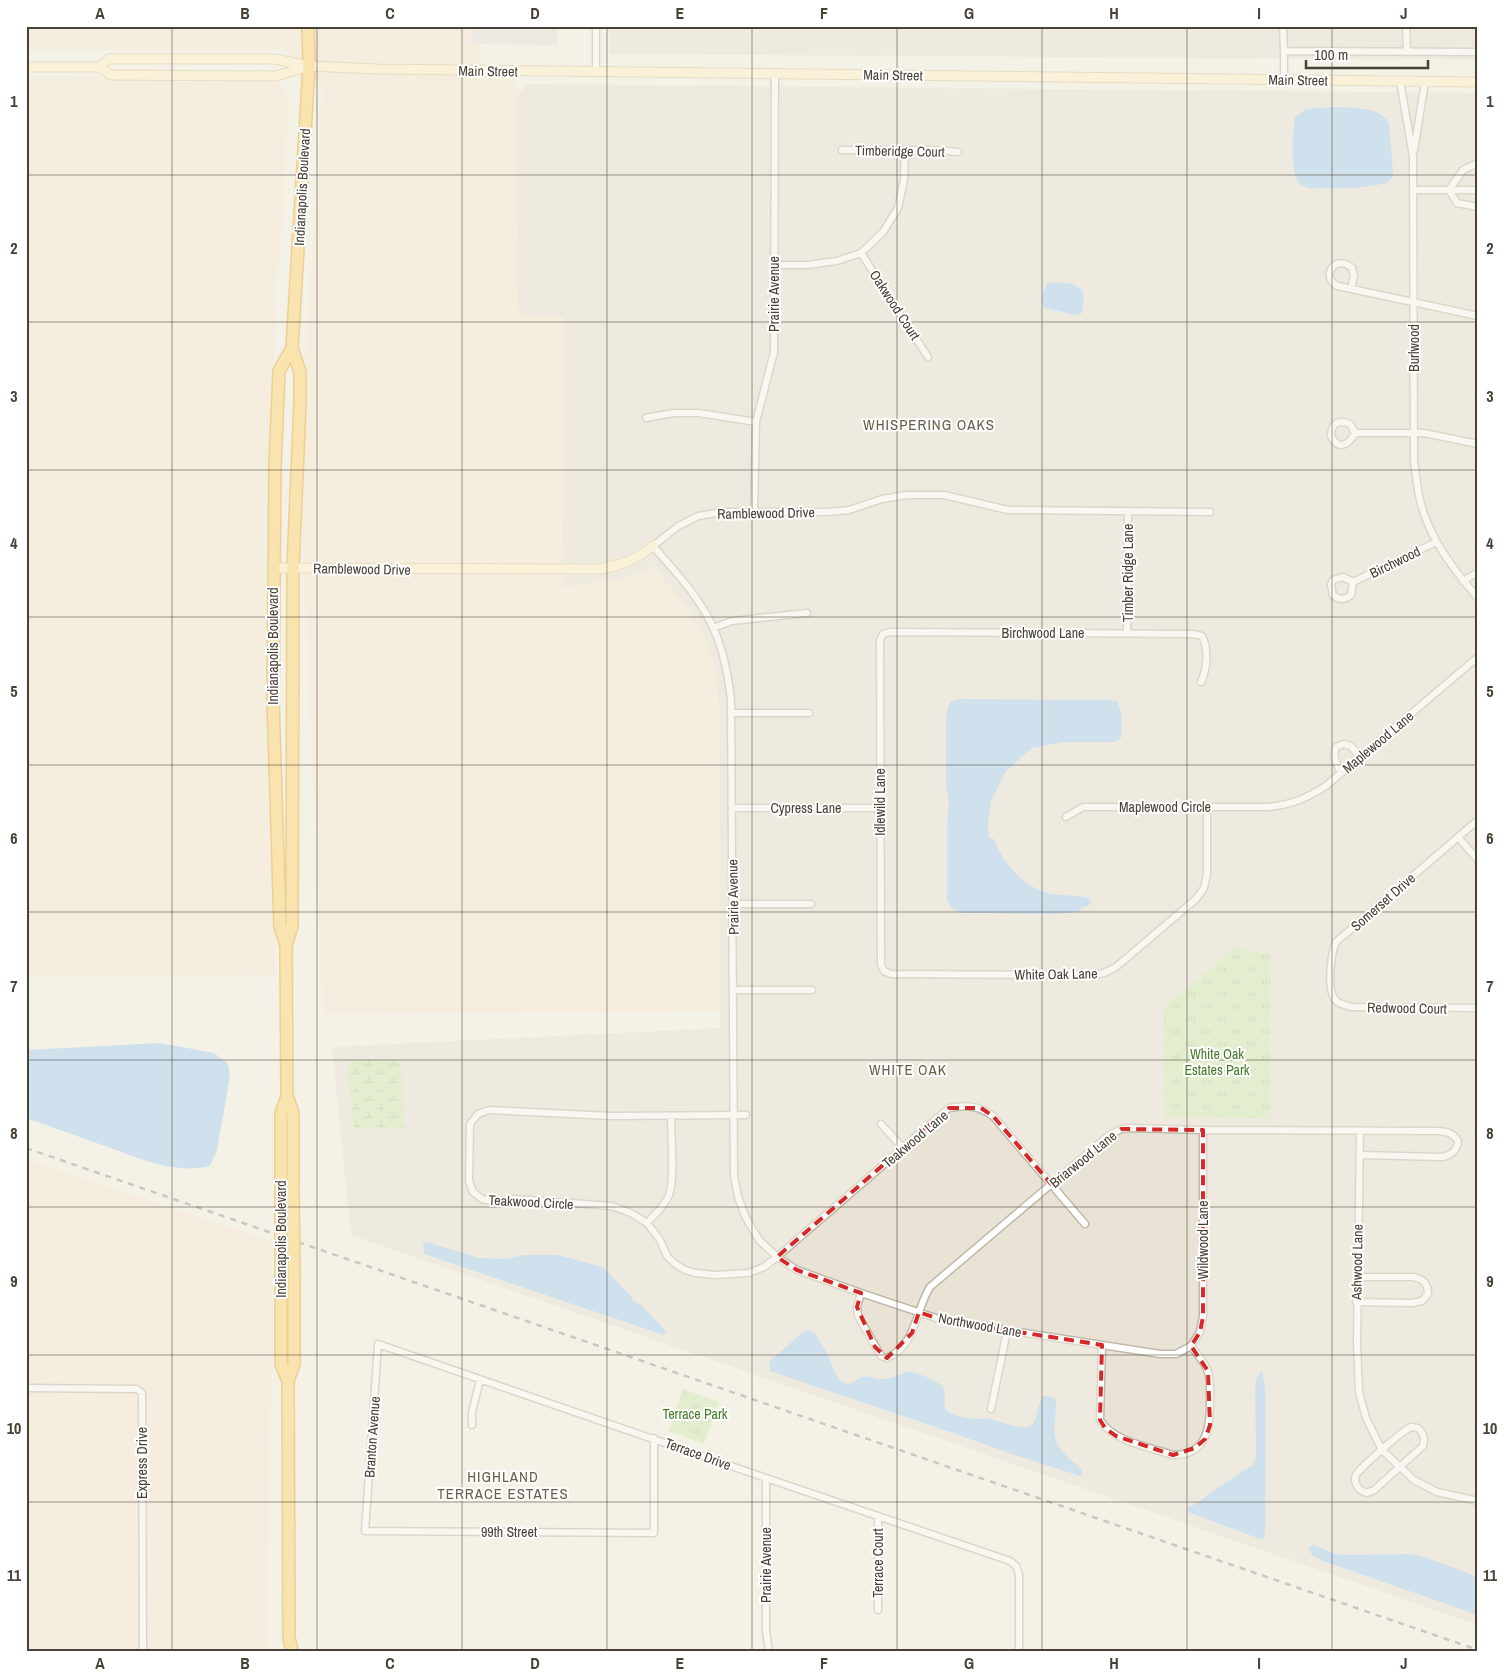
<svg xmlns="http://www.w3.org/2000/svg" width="1504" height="1677" font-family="'Archivo Narrow',sans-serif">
<defs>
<pattern id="wetland-marsh" width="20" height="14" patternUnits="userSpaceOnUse" patternTransform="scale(1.25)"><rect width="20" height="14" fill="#cdeaaf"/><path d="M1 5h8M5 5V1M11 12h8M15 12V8" fill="none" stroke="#b2ca97"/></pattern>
<pattern id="park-tufts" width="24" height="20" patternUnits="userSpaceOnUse" patternTransform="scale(1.25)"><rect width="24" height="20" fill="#cdeaaf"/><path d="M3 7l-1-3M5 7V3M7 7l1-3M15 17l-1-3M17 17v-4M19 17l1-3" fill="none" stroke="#b2ca97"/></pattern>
</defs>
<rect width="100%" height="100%" fill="#f4f1e7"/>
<path fill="#e8e3d5" d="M609,26h869v34l-869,-6z
M526,84l952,9v1532l-1127,-390 -19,-188 388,-19 -1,-321 -65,-140 -28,11 -63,10 1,-271h-45l-3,-42 1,-178z"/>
<path fill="#f7e9d2" d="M26,26h454l1,45h36l-1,204 3,41 45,1 -1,270 63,-9 28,-11 33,40 20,36 8,26 4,38 1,304 -397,3 -24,-562 24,-365 -37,-37h-260z
M93,77h44l44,5h92l7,2 5,6 3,8 -5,122 -7,66 -6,189 -6,33v42l4,39v229l7,112v45l-249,1v-897z
M26,1159l246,83 -4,409h-242z"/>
<path fill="url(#wetland-marsh)" d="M360,1059l36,1 5,5 3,63h-47l-4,-2 -5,-57 4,-9z"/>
<path fill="url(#park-tufts)" d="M1235,947l35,8v163l-105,-1 -1,-109z
M683,1389l36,13 -15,42 -35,-13z"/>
<path fill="#e5e3df" d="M471,26h86v19l-86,-1z"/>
<path fill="#a2cff3" d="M1331,107c19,1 47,-2 58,16l4,49 -1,6 -5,5c-18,4 -36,6 -54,5 -11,-1 -24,4 -34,-5 -9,-9 -6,-53 -4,-66l11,-8z
M1055,282l18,2 9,6 2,8 -2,15 -6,2 -32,-7c-5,-10 -2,-15 4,-25z
M959,699l152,1 6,1c6,12 5,24 4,37l-6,4h-52l-31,6 -26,23 -15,30 -3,24 1,13 5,1c8,21 24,42 45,51 15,7 34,4 50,8l2,4 -3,4 -6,1 -3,4 -21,3 -92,-1c-9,-1 -15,-4 -19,-13v-77l2,-22 -3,-16v-69l4,-14z
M160,1043l54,10 14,11 2,12 -13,74 -7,16c-36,9 -74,-9 -108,-21 -25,-9 -50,-18 -76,-27v-68z
M427,1242l52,16 25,1 20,-4h34l45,12 28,29 3,6 7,3 25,26 -2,4 -240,-81 -1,-11z
M807,1330l8,3 12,20 11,26 9,5 5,-1c16,-12 16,-4 32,-4 8,0 15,-5 23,-7 8,-1 34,9 37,17 2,6 0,13 1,20 8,7 22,10 33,10 4,0 8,-1 12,0 10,2 33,12 42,6 5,-4 6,-22 11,-29l9,1 4,3c1,24 -9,37 11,56 6,6 13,10 16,17l-3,3 -69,-22 -55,-20 -186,-63 -1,-7 2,-4 31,-27z
M1262,1371l3,15v147l-1,5 -4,1 -72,-27 -1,-4 10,-5 12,-9 42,-28 4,-5 1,-9 -1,-63 2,-12z
M1314,1545l19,8 11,2 66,-1 15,3 48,18 5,8v32l-155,-54 -11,-6 -4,-8z"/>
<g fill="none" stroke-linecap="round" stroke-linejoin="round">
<defs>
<path id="street" d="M596,26v46
M1283,26l1,25
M1406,26l1,26
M1284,79v-28l194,1
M1400,81l13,75 1,305c2,13 3,27 6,39 9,38 33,69 58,98
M842,150h94l22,2
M1414,150l11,-68
M1478,163l-15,7 -14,20 8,13 21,4
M1414,190h64
M861,253l67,104
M774,265h33l30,-4 24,-8 22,-21 15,-24 6,-28 1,-30
M1351,289l3,-14 -2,-7c-16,-15 -33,9 -14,18l140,30
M646,418l27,-5h26l57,9
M1355,433c-6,12 -17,18 -24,3 0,-13 8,-17 19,-12l5,9h69l54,11
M754,512l2,-90 18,-70 1,-278
M1463,581l15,-9
M1353,582l-10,-5 -10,3 -2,5 2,10c6,5 12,5 18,0l2,-13 83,-40
M713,628l19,-7 75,-8
M1127,633l1,-121
M1201,682c6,-13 8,-33 1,-46l-9,-2 -302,-2 -8,2 -3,6 1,325 3,6 7,3 201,1 12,-2 12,-6 80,-68 8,-11 3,-14v-67
M731,713h78
M1341,773c-4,-9 -9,-16 -5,-26l8,-3 7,2 9,11
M732,808h148
M1066,817l17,-10h184c24,-2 41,-9 60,-22l151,-128
M1478,820l-142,122c-5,11 -9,45 -2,56 3,6 11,7 18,9l126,1
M1458,837l20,23
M733,904h78
M734,990h78
M746,1115l-135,1 -122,-6 -11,4 -8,10 -1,57 4,11 9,7 10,2 24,-2 96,7 19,7 16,10 13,17 7,16 7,7 11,7 10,3 20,2 34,-2 15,-6 13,-10 172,-149c19,-3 28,-3 44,8l92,108
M881,1124l22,24
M1360,1131l-3,213 2,48 7,26 16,32 32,30 23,12 41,9
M647,1223c8,-9 18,-17 22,-28 6,-16 2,-60 2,-79
M861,1293l-4,14 1,9 23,40 6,2c29,-12 28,-47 43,-71l178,-151 13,-7 11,-1 71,2 236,1c9,1 14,2 19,10 -1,10 -6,13 -15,16l-83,-2
M1356,1302l56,1 10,-2 6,-7c0,-11 -5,-15 -15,-17h-56
M1102,1345l-2,75c13,22 50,27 73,35 33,0 37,-25 37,-52 0,-10 1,-21 -2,-31 -3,-10 -11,-18 -17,-26
M1191,1346l-15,8h-16l-218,-34 -81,-27 -64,-23 -20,-13 -18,-17 -13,-22 -8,-21 -4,-21 -3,-476c-4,-34 -11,-67 -31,-96 -13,-21 -31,-39 -47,-58l24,-19 21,-11 24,-4h105l22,-2 33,-11 25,-4h37l64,15 202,2
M1191,1346l9,-14 3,-15v-187
M26,1388l111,1 5,4 1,258
M991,1409l16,-78
M472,1425v-13l8,-32
M1411,1427l7,1c6,6 7,9 5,18l-49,44 -7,3 -7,-3c-3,-4 -7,-9 -4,-15 5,-8 46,-44 55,-48z
M654,1438v95l-289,-2 13,-187 388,134 244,83 6,5 3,8v77
M766,1478v153l3,20
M878,1517v93"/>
<path id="secondary" d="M26,67h73l12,8 165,1 30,-9
M99,67l10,-8h166l34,7 68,3 1101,13
M273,568l327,1c22,-4 35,-9 53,-23"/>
<path id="highway" d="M292,348l-13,23 -4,94 -2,234 7,227 6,20 1,150 6,17v77
M286,946l6,-20 1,-358 7,-165v-31l-8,-24 17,-282 -1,-40
M281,1190v-77l6,-17
M281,1276v88l7,17
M292,1651l-3,-13 -1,-257 6,-17v-88"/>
</defs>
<use href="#street" stroke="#c0b9a9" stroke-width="9"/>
<use href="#secondary" stroke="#d6c796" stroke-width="11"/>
<use href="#highway" stroke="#e3a932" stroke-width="14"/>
<use href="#street" stroke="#fff" stroke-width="6"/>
<use href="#secondary" stroke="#fff3c7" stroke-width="9"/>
<use href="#highway" stroke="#ffd268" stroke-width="11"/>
<path stroke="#979797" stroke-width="2.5" stroke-dasharray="6 6" stroke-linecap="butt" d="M26,1148l1452,502"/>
<defs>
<path id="highway-bridge" d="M281,1190v86
M293,1190l1,86"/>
</defs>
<use href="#highway-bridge" stroke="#e3a932" stroke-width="14" stroke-linecap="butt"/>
<use href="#highway-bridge" stroke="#ffd268" stroke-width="11"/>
</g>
<path d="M0 0H1504V1677H0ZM949,1108h32l12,8 58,68 70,-55 82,1v187l-3,15 -9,14 17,25 2,54 -5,14 -10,9 -22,7 -57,-19 -11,-8 -5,-8 2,-75 -160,-25 -23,-8 -7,21 -25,25 -12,-11 -18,-40 4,-14 -64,-23 -20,-13z" fill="#f4f1e7" fill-opacity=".55" fill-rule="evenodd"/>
<path fill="none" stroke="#d62828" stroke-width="4" stroke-dasharray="10 6" stroke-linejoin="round" d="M949,1108h32l12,8 58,68 70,-55 82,1v187l-3,15 -9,14 17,25 2,54 -5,14 -10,9 -22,7 -57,-19 -11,-8 -5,-8 2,-75 -160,-25 -23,-8 -7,21 -25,25 -12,-11 -18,-40 4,-14 -64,-23 -20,-13z"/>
<path fill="none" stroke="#484136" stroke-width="1" stroke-opacity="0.55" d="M172,26v1625M317,26v1625M462,26v1625M607,26v1625M752,26v1625M897,26v1625M1042,26v1625M1187,26v1625M1332,26v1625M26,175h1452M26,322h1452M26,470h1452M26,617h1452M26,765h1452M26,912h1452M26,1060h1452M26,1207h1452M26,1355h1452M26,1502h1452"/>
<g text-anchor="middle" stroke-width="4" stroke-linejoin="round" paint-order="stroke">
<g font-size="14" fill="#484136" stroke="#fff">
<text transform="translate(488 71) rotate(1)" y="5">Main Street</text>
<text transform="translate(893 75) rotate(1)" y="5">Main Street</text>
<text transform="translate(1298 80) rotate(1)" y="5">Main Street</text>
<text transform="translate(900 151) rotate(1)" y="5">Timberidge Court</text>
<text transform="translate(302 187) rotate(-87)" y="5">Indianapolis Boulevard</text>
<text transform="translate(774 294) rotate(-90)" y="5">Prairie Avenue</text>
<text transform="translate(895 305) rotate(57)" y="5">Oakwood Court</text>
<text transform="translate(1414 348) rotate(-90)" y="5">Burlwood</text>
<text transform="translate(766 513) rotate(-1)" y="5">Ramblewood Drive</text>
<text transform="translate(1395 562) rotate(-26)" y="5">Birchwood</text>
<text transform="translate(362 569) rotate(1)" y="5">Ramblewood Drive</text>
<text transform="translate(1128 573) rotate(-90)" y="5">Timber Ridge Lane</text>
<text x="1043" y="638">Birchwood Lane</text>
<text transform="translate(273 646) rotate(-90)" y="5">Indianapolis Boulevard</text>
<text transform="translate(1378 742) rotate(-40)" y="5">Maplewood Lane</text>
<text transform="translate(880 802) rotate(-90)" y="5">Idlewild Lane</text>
<text x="1165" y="812">Maplewood Circle</text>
<text x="806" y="813">Cypress Lane</text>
<text transform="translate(733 897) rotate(-91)" y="5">Prairie Avenue</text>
<text transform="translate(1383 902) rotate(-41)" y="5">Somerset Drive</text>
<text transform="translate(1056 974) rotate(-1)" y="5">White Oak Lane</text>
<text transform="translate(1407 1008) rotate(1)" y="5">Redwood Court</text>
<text transform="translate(915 1139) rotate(-40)" y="5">Teakwood Lane</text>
<text transform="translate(1083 1159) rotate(-39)" y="5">Briarwood Lane</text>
<text transform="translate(531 1202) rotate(3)" y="5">Teakwood Circle</text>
<text transform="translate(281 1239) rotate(-90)" y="5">Indianapolis Boulevard</text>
<text transform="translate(1203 1240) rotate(-90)" y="5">Wildwood Lane</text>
<text transform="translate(1357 1262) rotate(-89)" y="5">Ashwood Lane</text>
<text transform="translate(980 1325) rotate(10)" y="5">Northwood Lane</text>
<text transform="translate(372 1437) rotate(-86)" y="5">Branton Avenue</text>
<text transform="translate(698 1454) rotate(20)" y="5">Terrace Drive</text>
<text transform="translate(142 1463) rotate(-90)" y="5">Express Drive</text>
<text x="509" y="1537">99th Street</text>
<text transform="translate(878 1563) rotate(-90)" y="5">Terrace Court</text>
<text transform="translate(766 1565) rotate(-90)" y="5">Prairie Avenue</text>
</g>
<g font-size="14" fill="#447c26" stroke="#fff">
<text x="1217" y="1059">White Oak<tspan x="1217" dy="16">Estates Park</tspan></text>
<text x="695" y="1419">Terrace Park</text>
</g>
<g font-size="15" letter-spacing="1" fill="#6b604d" stroke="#fff">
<text x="929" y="430">WHISPERING OAKS</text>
<text x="908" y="1075">WHITE OAK</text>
<text x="503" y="1482">HIGHLAND<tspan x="503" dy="17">TERRACE ESTATES</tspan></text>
</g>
</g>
<rect width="1504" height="1677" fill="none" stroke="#ffffff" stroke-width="55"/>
<path d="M1306 60v8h122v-8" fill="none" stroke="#484136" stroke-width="2.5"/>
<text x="1314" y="60" font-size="15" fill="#484136" stroke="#ffffff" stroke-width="4" paint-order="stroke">100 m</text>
<rect x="28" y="28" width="1448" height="1622" fill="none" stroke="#484136" stroke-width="2"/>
<g font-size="16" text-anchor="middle" font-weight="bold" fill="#484136">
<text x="100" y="19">A</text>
<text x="245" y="19">B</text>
<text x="390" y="19">C</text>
<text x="535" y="19">D</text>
<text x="680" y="19">E</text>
<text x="824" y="19">F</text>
<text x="969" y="19">G</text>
<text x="1114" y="19">H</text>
<text x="1259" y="19">I</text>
<text x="1404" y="19">J</text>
<text x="14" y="107">1</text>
<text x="1490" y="107">1</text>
<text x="14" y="254">2</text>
<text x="1490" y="254">2</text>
<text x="14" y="402">3</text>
<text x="1490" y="402">3</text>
<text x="14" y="549">4</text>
<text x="1490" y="549">4</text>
<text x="14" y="697">5</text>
<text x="1490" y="697">5</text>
<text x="14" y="844">6</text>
<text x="1490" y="844">6</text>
<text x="14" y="992">7</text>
<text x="1490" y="992">7</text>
<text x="14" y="1139">8</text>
<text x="1490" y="1139">8</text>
<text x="14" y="1287">9</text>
<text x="1490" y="1287">9</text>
<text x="14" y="1434">10</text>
<text x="1490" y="1434">10</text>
<text x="14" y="1581">11</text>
<text x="1490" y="1581">11</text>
<text x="100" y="1669">A</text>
<text x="245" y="1669">B</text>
<text x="390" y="1669">C</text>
<text x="535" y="1669">D</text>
<text x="680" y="1669">E</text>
<text x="824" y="1669">F</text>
<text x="969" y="1669">G</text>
<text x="1114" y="1669">H</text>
<text x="1259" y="1669">I</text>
<text x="1404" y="1669">J</text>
</g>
</svg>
